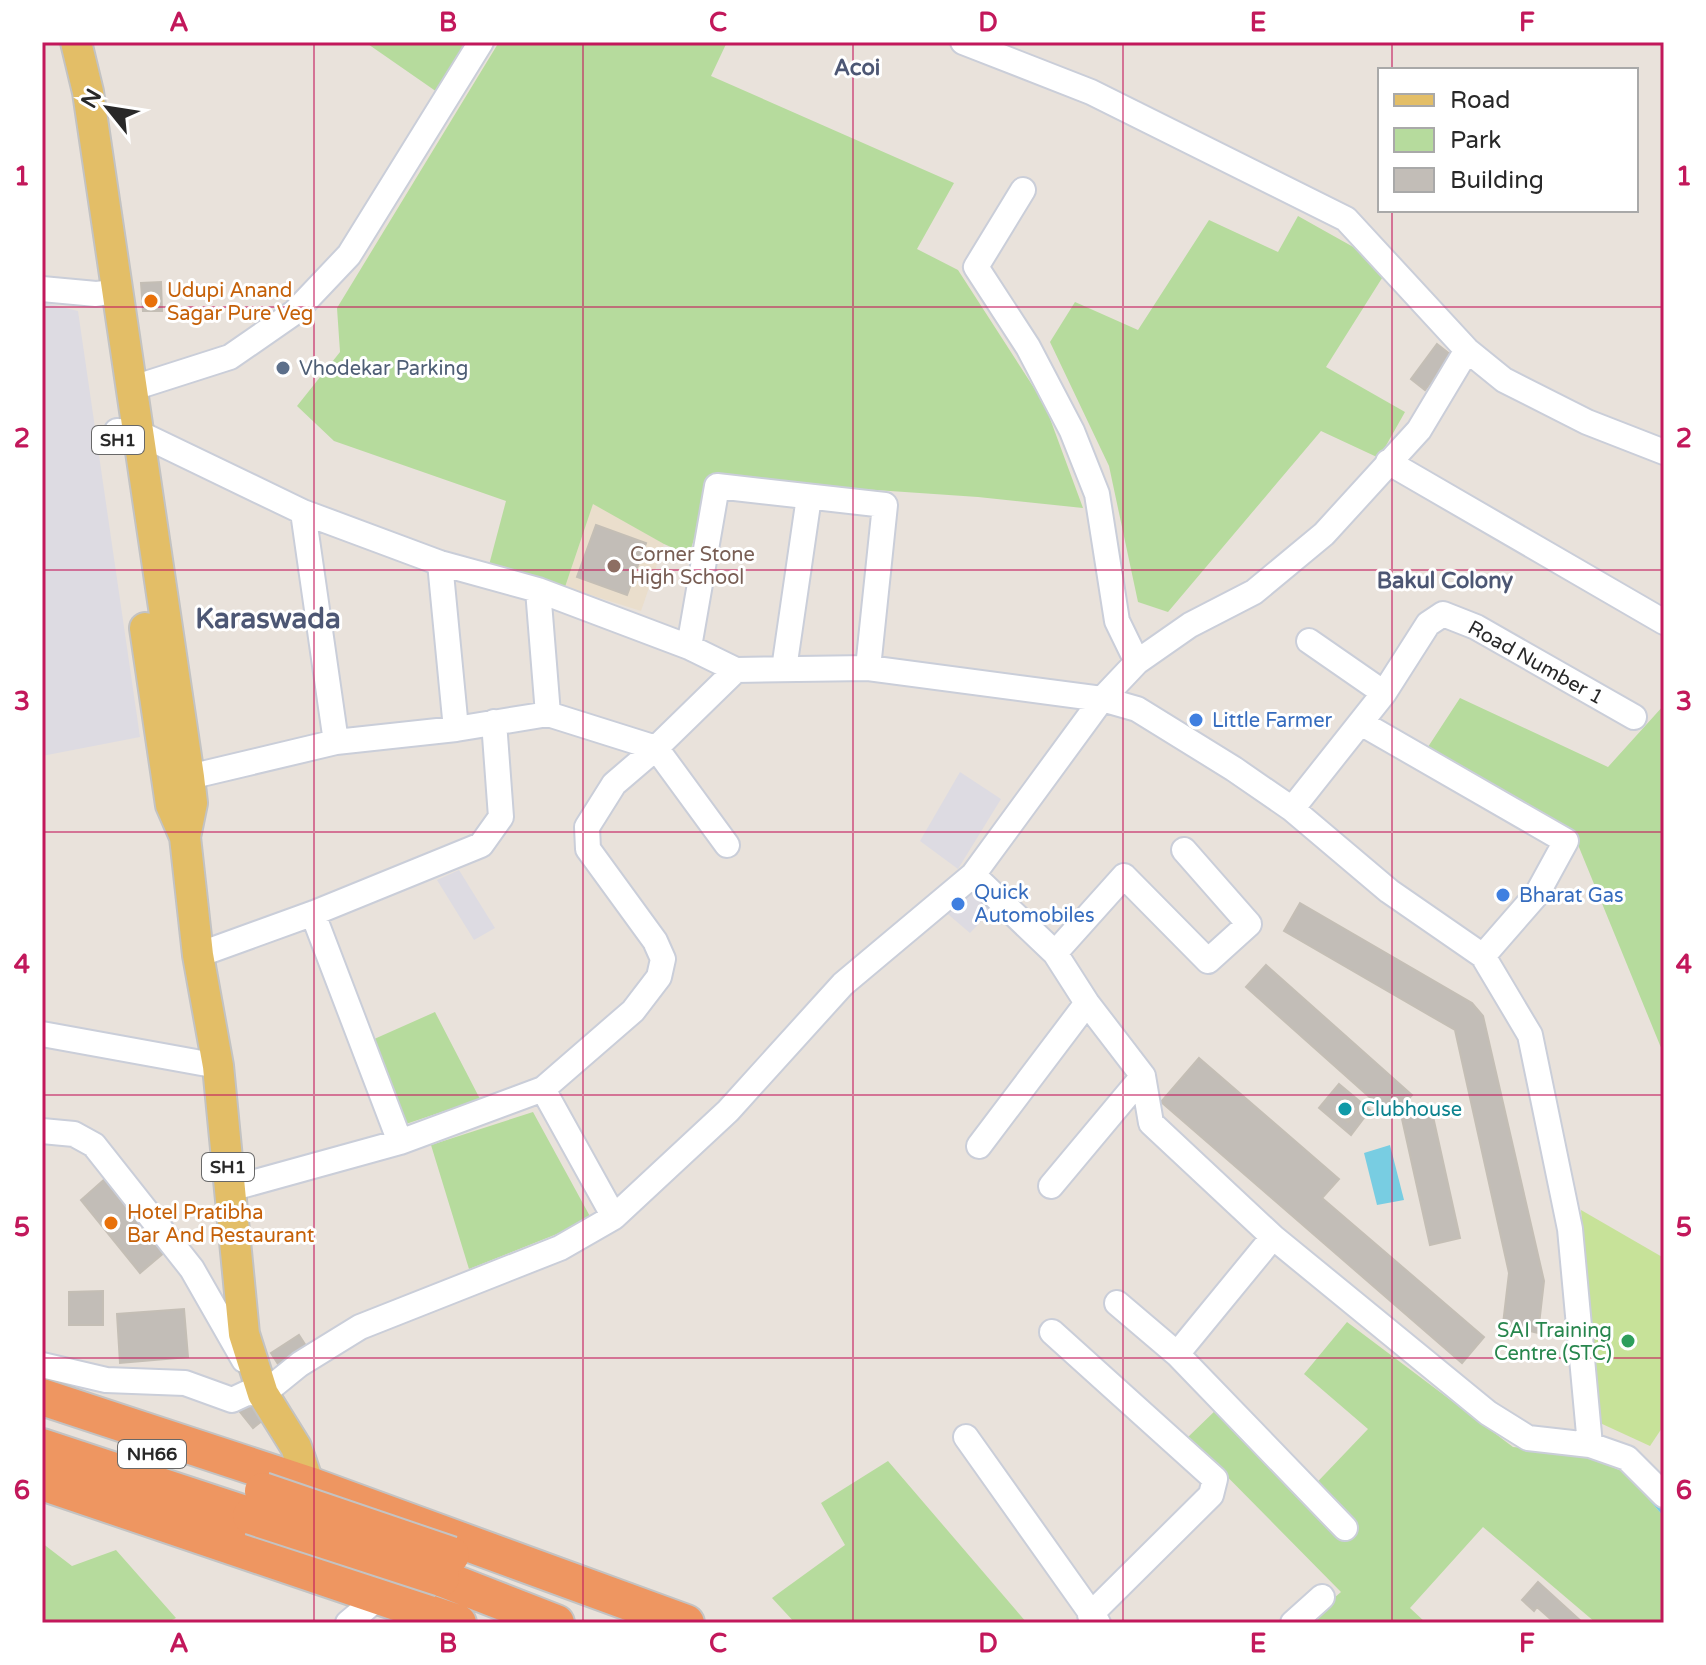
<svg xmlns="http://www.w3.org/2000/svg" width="1706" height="1665" font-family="'Varela Round',sans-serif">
<rect width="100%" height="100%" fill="#e9e2db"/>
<path fill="#dddbe2" d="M42,302l36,9 62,426 -98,19z
M960,772l41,27 -43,70 -38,-28z
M459,870l36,58 -21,12 -37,-60z
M970,884l22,26 -22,23 -27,-23z"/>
<path fill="#eadecc" d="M593,503l71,41 -23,67 -76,-24z"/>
<path fill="#b6db9d" d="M365,42h104l-32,50z
M499,42h228l-16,34 243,107 -37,66 41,21 87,135 38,103 -105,-11 -265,-18 -24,76 -25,-11 -71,-40 -28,83 -76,-22 17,-64 -172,-60 -37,-35 43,-54 -3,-44z
M1298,216l91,51 -63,100 79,45 -26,46 -58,-27 -153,181 -30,-10 -29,-136 -59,-124 25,-40 63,28 71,-110 69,32z
M1460,698l148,69 56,-62v350l-90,-220 -148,-85z
M435,1012l45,87 -74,25 -34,-84z
M533,1112l59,108 -123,49 -38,-124z
M1347,1322l166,125 70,7 43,19 38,44v106h-68l-113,-96 -73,81 16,15h-121l36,-31 -153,-155 30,-29 86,88 64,-67 -64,-55z
M888,1461l139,162h-232l-23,-25 73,-53 -24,-42z
M42,1543l30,23 44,-16 60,68 -10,5h-124z"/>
<path fill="#c7e299" d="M1581,1210l83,48v167l-14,21 -50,-23z"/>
<path fill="#78cde2" d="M1390,1145l14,55 -27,5 -13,-52z"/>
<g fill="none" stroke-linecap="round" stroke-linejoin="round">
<path stroke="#78cde2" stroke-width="5" d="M1651,1498l13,15"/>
</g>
<path fill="#c2bdb7" stroke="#c4beb5" stroke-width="2" d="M161,282l1,29h-19l-2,-28z
M1437,344l14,11 -26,35 -14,-11z
M596,525l50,18 -19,52 -50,-18z
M1300,903l172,100 11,13 61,265 -6,52 -35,-9 6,-51 -54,-243 -171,-99z
M1266,965l146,130 -20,22 -146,-130z
M1199,1058l140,121 -17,19 162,139 -22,26 -301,-261z
M1339,1084l31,26 -19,25 -32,-27z
M1345,1100l13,10 -10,12 -12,-11z
M1432,1112l28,126 -30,7 -28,-126z
M106,1178l60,73 -26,22 -59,-73z
M103,1291v34h-34v-33z
M184,1309l4,48 -68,6 -3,-49z
M299,1335l9,14 -28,18 -9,-14z
M247,1399l16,21 -10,8 -17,-21z
M1538,1582l45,41h-28l-18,-16 -3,4 -12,-11z"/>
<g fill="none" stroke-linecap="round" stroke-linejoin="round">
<defs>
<path id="minor" d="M963,42l128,50 255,127 121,131 37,30 83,42 77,30
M1023,190l-47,77 52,80 44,84 25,63 20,127 20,41
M42,289l54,5 20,-3
M130,389l100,-32 65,-45 54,-57 132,-213
M117,431l20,1 166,80 137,51 98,27 151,57 47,23 132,-2 234,31 35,10 97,60 58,40 97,82 94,65 47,79 40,194 20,216 37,13 37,37
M1388,462l276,160
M303,512l33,230
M440,563l16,166
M538,590l10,124
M1309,641l75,52
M689,647l28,-161 168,19 -17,163
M784,669l25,-172
M1361,723l205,118 -29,53 -54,62
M189,777l147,-35 120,-13 92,-15 108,34 80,-78
M1292,809l92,-116 44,-69 15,-10 33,13 158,90
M973,875l82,78 32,50 56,73 8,47 122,114 215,176 40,25 62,7
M313,914l87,228
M1055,953l69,-77 84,85 41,-37 -65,-74
M198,955l116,-42 167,-68 20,-28 -7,-95
M42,1034l176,32
M543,1089l71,128
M42,1131l32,3 20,11 98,124 52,91
M979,1146l108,-143
M1051,1186l92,-110
M230,1189l170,-47 143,-53 90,-78 26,-34 4,-18 -8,-18 -67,-92 -1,-22 27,-43 42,-36 71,97
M1117,1303l60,51 168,174
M1052,1332l163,147 -4,16 -121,120
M1177,1354l96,-117
M42,1365l64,15 79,3 47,17 15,-7 16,1 37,-30 60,-37 200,-79 54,-31 114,-106 115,-127 130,-109 129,-176 35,-37 53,-37 64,-33 70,-58 95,-104 48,-80
M966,1437l132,186
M348,1623l32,-27
M1293,1623l29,-26"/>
<path id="major" d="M76,42l12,50 101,685 3,26 -7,34 13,118 20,111 26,268 19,60 33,53 13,38
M145,628l26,177 14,32"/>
<path id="highway" d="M42,1397l267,88 377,138
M42,1447l209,69
M42,1482l416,141
M441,1578l115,45"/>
</defs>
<use href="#minor" stroke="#caced9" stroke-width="28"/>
<use href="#major" stroke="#c3c3c3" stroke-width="34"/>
<use href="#highway" stroke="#c3c3c3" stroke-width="40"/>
<use href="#minor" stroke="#fff" stroke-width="24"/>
<use href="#major" stroke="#e3be67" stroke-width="30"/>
<use href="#highway" stroke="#ee9661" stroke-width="36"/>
<defs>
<path id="highway-bridge" d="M263,1491l188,64
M251,1516l190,62"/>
</defs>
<use href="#highway-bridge" stroke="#c3c3c3" stroke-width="40" stroke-linecap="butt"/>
<use href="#highway-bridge" stroke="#ee9661" stroke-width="36"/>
</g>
<path fill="none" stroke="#c2185b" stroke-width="2" stroke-opacity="0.55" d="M314,42v1581M583,42v1581M853,42v1581M1123,42v1581M1392,42v28M1392,210v1413M42,307h1622M42,570h1622M42,832h1622M42,1095h1622M42,1358h1622"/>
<g fill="#e8710a" stroke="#fff" stroke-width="3">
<circle cx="151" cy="301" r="8"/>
<circle cx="111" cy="1223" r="8"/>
</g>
<circle fill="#5c6f8a" stroke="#fff" stroke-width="3" cx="283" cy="368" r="8"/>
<circle fill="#8d6e63" stroke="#fff" stroke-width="3" cx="614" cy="566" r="8"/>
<g fill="#3f7fe0" stroke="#fff" stroke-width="3">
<circle cx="1196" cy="720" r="8"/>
<circle cx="1503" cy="895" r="8"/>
<circle cx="958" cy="904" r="8"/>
</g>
<circle fill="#0f9aa8" stroke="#fff" stroke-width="3" cx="1345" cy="1109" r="8"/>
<circle fill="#2e9e5b" stroke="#fff" stroke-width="3" cx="1628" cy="1341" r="8"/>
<g text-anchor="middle" stroke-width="6" stroke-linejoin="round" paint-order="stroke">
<g fill="#fff" stroke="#686868" stroke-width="2">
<rect x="92" y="426" width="52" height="28" rx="6"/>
<rect x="202" y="1153" width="52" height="28" rx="6"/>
<rect x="118" y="1440" width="68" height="28" rx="6"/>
</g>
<g font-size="18" font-weight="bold" fill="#282828">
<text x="118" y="446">SH1</text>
<text x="228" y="1173">SH1</text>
<text x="152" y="1460">NH66</text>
</g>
<g font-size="20" fill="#c56008" stroke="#fff" text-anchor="start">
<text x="167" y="297">Udupi Anand<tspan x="167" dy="23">Sagar Pure Veg</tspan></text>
<text x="127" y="1219">Hotel Pratibha<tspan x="127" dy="23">Bar And Restaurant</tspan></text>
</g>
<g font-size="20" fill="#4e5e75" stroke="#fff" text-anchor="start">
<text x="299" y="375">Vhodekar Parking</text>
</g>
<g font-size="20" fill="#785e54" stroke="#fff" text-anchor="start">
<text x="630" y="561">Corner Stone<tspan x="630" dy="23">High School</tspan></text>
</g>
<g font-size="20" fill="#282828" stroke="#fff">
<text transform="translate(1536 662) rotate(29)" y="7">Road Number 1</text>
</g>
<g font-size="20" fill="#366cbe" stroke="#fff" text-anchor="start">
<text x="1212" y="727">Little Farmer</text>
<text x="974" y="899">Quick<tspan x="974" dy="23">Automobiles</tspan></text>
<text x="1519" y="902">Bharat Gas</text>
</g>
<g font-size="20" fill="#0d838f" stroke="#fff" text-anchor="start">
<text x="1361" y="1116">Clubhouse</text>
</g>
<g font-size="20" fill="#27864d" stroke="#fff" text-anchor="end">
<text x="1612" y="1337">SAI Training<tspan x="1612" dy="23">Centre (STC)</tspan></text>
</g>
<g font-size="22" font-weight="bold" fill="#4d5774" stroke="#fff">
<text x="857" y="75">Acoi</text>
<text x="1445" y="588">Bakul Colony</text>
</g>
<g font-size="28" font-weight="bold" fill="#4d5774" stroke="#fff">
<text x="268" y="628">Karaswada</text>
</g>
</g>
<rect width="1706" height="1665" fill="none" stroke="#ffffff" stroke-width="88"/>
<rect x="1378" y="68" width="260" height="144" fill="#ffffff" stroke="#a9a9a9" stroke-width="2"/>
<rect x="1394" y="94" width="40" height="12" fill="#e3be67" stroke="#a9a9a9" stroke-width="2"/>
<text x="1450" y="108" font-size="24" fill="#282828">Road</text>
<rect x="1394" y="128" width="40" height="24" fill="#b6db9d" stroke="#a9a9a9" stroke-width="2"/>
<text x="1450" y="148" font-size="24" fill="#282828">Park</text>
<rect x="1394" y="168" width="40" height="24" fill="#c2bdb7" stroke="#a9a9a9" stroke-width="2"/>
<text x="1450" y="188" font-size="24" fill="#282828">Building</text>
<g transform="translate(108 108) rotate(300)" stroke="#ffffff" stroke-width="6" paint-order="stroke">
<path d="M0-6L14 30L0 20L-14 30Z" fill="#282828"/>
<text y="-12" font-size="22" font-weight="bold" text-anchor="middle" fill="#282828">N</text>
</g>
<rect x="44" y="44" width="1618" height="1577" fill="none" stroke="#c2185b" stroke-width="3"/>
<g font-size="26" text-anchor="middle" font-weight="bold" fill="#c2185b">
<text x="179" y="31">A</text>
<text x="448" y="31">B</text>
<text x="718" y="31">C</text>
<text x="988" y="31">D</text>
<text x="1258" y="31">E</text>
<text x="1527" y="31">F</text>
<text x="22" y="185">1</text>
<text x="1684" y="185">1</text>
<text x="22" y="447">2</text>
<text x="1684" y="447">2</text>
<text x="22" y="710">3</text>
<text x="1684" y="710">3</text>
<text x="22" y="973">4</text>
<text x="1684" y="973">4</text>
<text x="22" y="1236">5</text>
<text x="1684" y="1236">5</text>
<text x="22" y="1499">6</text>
<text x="1684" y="1499">6</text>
<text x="179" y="1652">A</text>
<text x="448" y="1652">B</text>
<text x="718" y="1652">C</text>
<text x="988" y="1652">D</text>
<text x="1258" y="1652">E</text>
<text x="1527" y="1652">F</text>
</g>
</svg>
